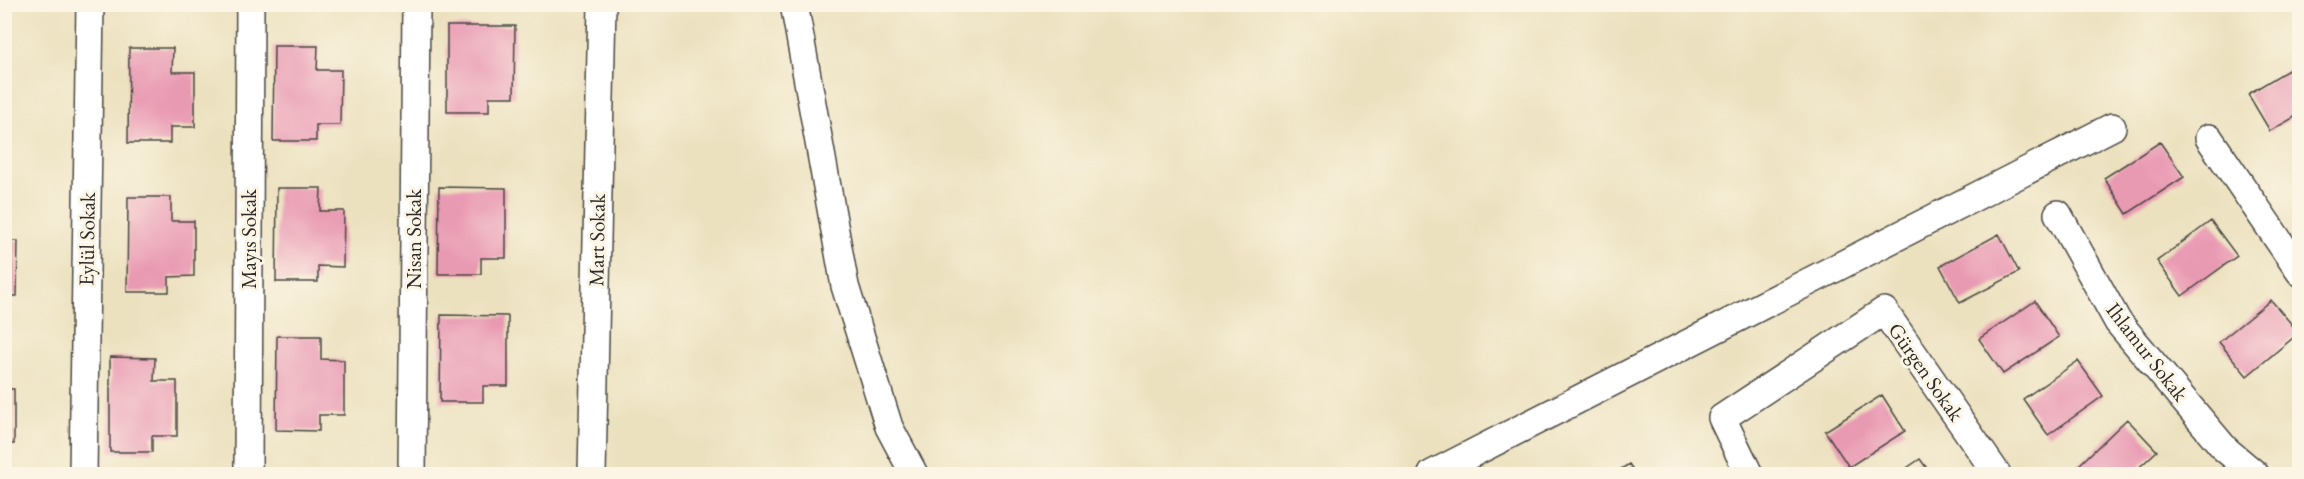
<svg xmlns="http://www.w3.org/2000/svg" width="2304" height="479" font-family="'EB Garamond',serif">
<rect width="100%" height="100%" fill="#fcf5e5"/>
<filter id="ink" filterUnits="userSpaceOnUse"><feTurbulence type="fractalNoise" baseFrequency=".0167" numOctaves="2"/><feDisplacementMap in="SourceGraphic" scale="12" xChannelSelector="R" yChannelSelector="G"/><feConvolveMatrix kernelMatrix="1 2 1 2 8 2 1 2 1" color-interpolation-filters="sRGB"/></filter>
<filter id="wash" filterUnits="userSpaceOnUse"><feTurbulence type="fractalNoise" baseFrequency=".008" numOctaves="4" result="noise"/><feDisplacementMap in="SourceGraphic" scale="24" xChannelSelector="R" yChannelSelector="G"/><feGaussianBlur stdDeviation="1.35" result="paint"/><feColorMatrix in="noise" values="0 0 0 0 0 0 0 0 0 0 0 0 0 0 0 0 0 1.4 0 .05"/><feComposite in="paint" operator="in"/></filter>
<g filter="url(#wash)">
<rect width="100%" height="100%" fill="#ece1bf"/>
<g id="blocks">
<path fill="#e99ab3" d="M447,26h68l-1,71h-25v15h-42z
M274,46h44l-1,24h24l-1,55h-24v16h-43z
M129,48h44l-1,24h23v55h-25v16h-42z
M2300,63v51l-30,17 -22,-37z
M2160,142l24,35 -57,37 -23,-36z
M439,187l67,1v70h-25v16h-43z
M277,188h44l-1,23h24l-1,56 -25,-1v16h-42z
M128,197h43v24h23v55l-25,1v15h-42z
M2211,221l26,35 -55,40 -25,-35z
M1999,234l20,38 -59,31 -20,-37z
M4,241h14l-1,55h-13z
M2271,300l28,33 -52,43 -28,-34z
M2035,301l24,36 -56,37 -24,-35z
M441,315l67,1v70h-25v16h-43z
M277,336h44v23l23,1v55h-25v16l-43,-1z
M110,357l45,1 -1,23h23v55h-25v16h-42z
M2078,361l25,35 -55,39 -25,-36z
M4,389h10v55h-10z
M1882,395l23,36 -56,36 -24,-36z
M2127,419l30,32 -25,23h-46l-8,-8z
M1920,459l11,15h-33z
M1629,464l7,10h-23z"/>
</g>
</g>
<g filter="url(#ink)">
<use href="#blocks" fill-opacity="0" stroke="#484641" stroke-width="1.5"/>
<g fill="none" stroke-linecap="round" stroke-linejoin="round">
<defs>
<path id="street" d="M794,4l51,282 44,141 25,47
M2209,138l91,134
M2058,214l60,108 107,127 30,25
M83,474l7,-470
M248,474l2,-470
M412,474l4,-470
M592,474l10,-470
M1432,474l680,-347
M1749,474l-27,-56 162,-107 113,163"/>
</defs>
<use href="#street" stroke="#484641" stroke-width="30"/>
<use href="#street" stroke="#fff" stroke-width="27"/>
</g>
</g>
<g text-anchor="middle" stroke-width="6" stroke-linejoin="round" paint-order="stroke">
<g font-size="21" fill="#2b2b2b" stroke="#fcf5e5">
<text transform="translate(87 239) rotate(-89)" y="7">Eylül Sokak</text>
<text transform="translate(249 239) rotate(-90)" y="7">Mayıs Sokak</text>
<text transform="translate(414 239) rotate(-90)" y="7">Nisan Sokak</text>
<text transform="translate(597 240) rotate(-89)" y="7">Mart Sokak</text>
<text transform="translate(2147 352) rotate(52)" y="7">Ihlamur Sokak</text>
<text transform="translate(1926 372) rotate(55)" y="7">Gürgen Sokak</text>
</g>
</g>
<rect width="2304" height="479" fill="none" stroke="#fcf5e5" stroke-width="24"/>
</svg>
